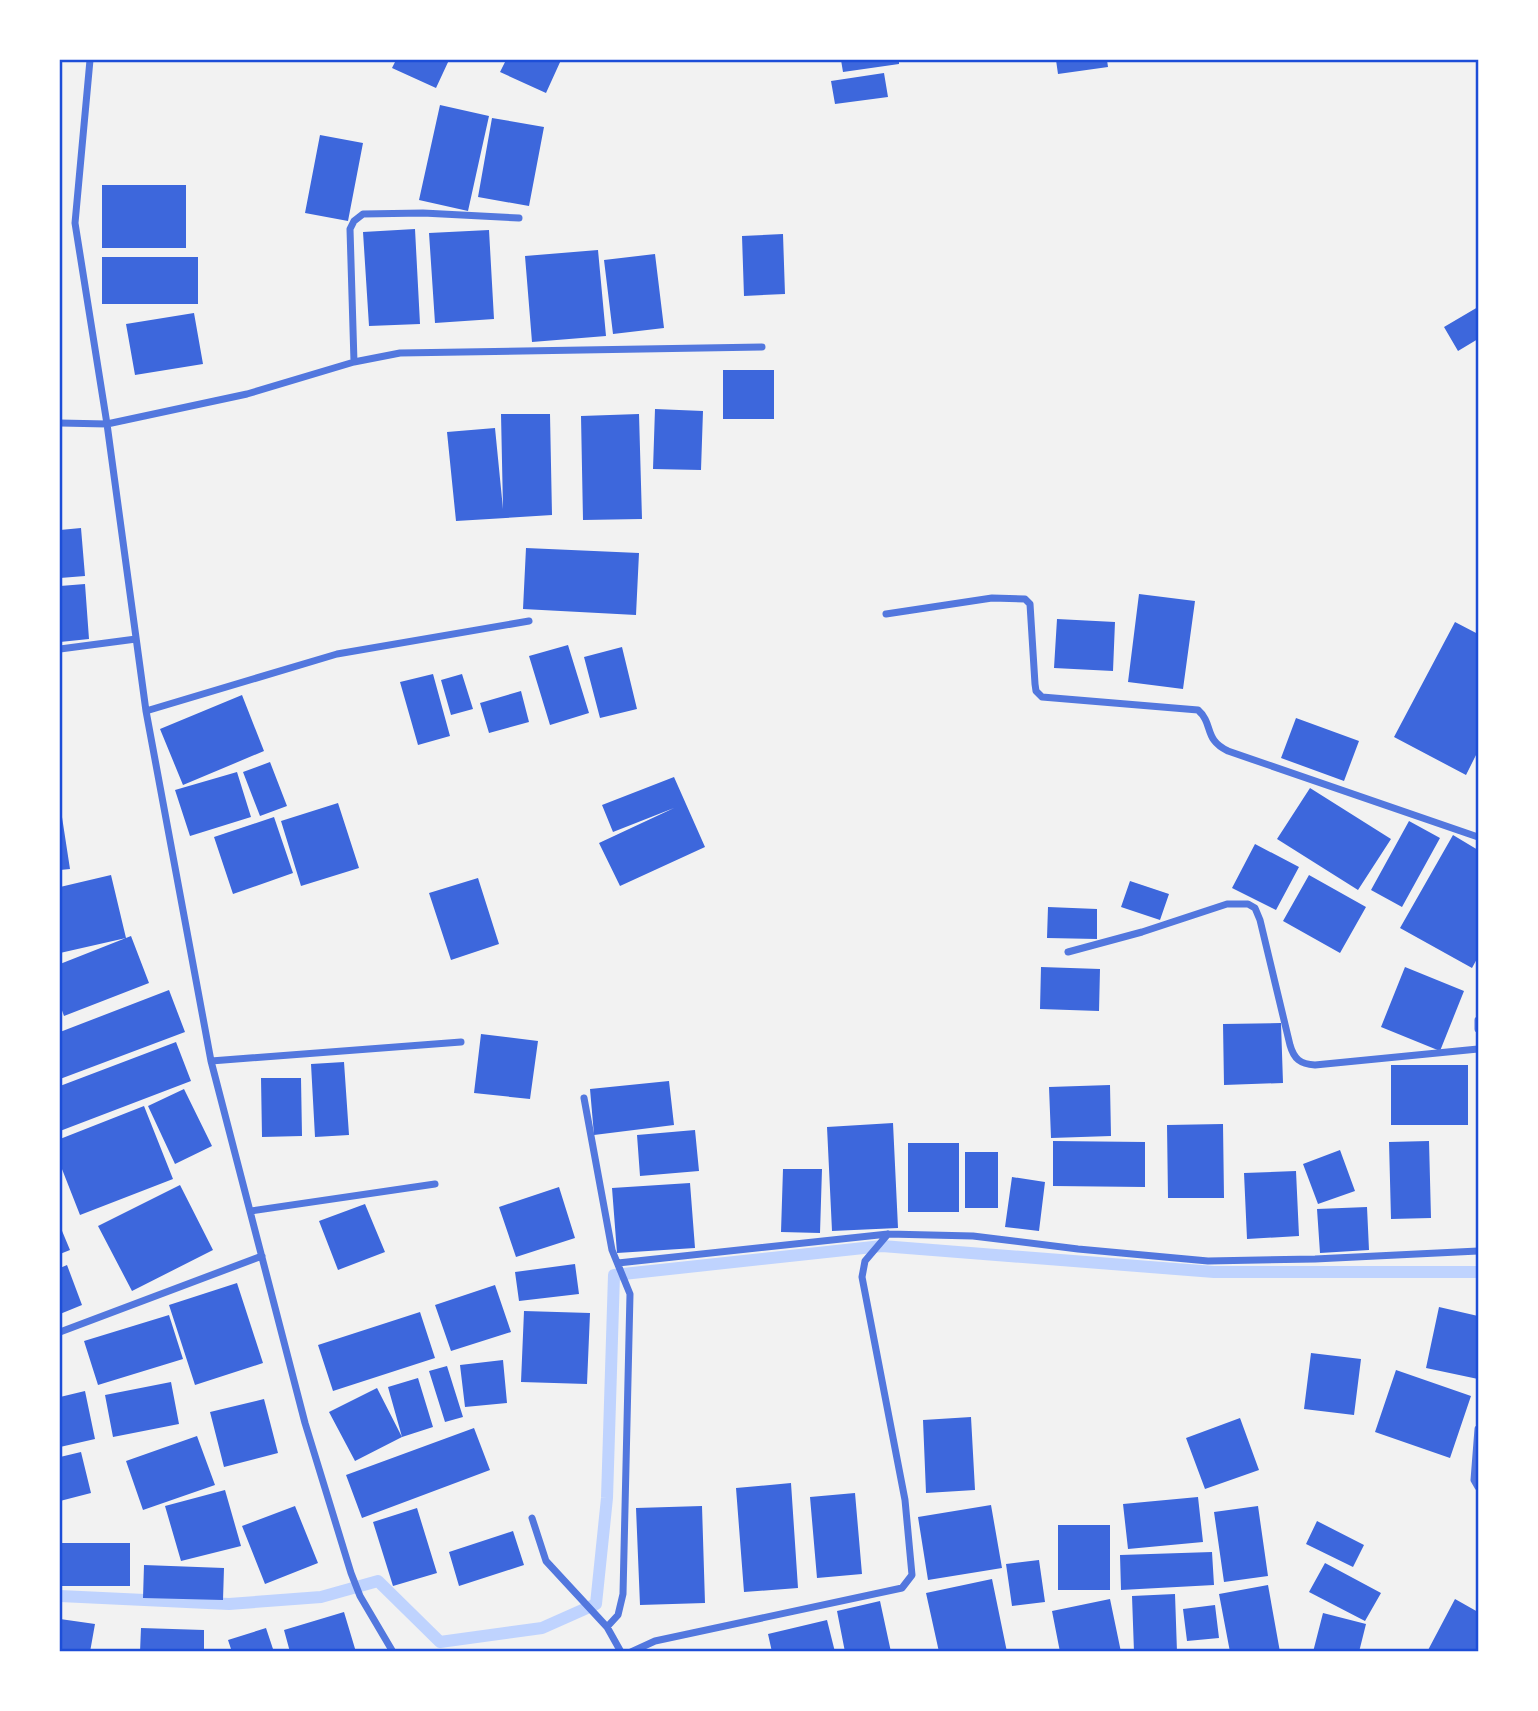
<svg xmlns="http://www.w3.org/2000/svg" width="1538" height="1711" font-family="'Titillium Web',sans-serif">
<rect width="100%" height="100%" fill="#f2f2f2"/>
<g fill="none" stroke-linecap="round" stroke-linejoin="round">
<path stroke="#bfd3fe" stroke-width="12" d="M60,1596l169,8 92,-7 57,-16 62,61 102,-14 54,-24 11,-106 7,-223 268,-29 332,26h264"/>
</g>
<path fill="#3d67dc" d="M396,60h53l-13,28 -44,-20z
M506,60h55l-15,33 -46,-21z
M841,60h58v4l-56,8z
M1056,60h51l1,7 -50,7z
M884,73l4,24 -53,7 -4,-23z
M440,105l49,11 -21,95 -49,-11z
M492,118l52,9 -15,79 -51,-9z
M320,135l43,8 -15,78 -43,-8z
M102,185h84v63h-84z
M415,229l5,95 -51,2 -6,-94z
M489,230l5,89 -59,4 -6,-90z
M783,234l2,60 -41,2 -2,-60z
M598,250l8,86 -74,6 -7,-86z
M655,254l9,74 -51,6 -9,-74z
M102,257h96v47h-96z
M1478,307v32l-20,12 -14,-24z
M194,313l9,51 -68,11 -9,-51z
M723,370h51v49h-51z
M655,409l48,2 -2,59 -48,-1z
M501,414h49l2,101 -96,6 -9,-89 48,-4 8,81z
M639,414l3,105 -59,1 -2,-104z
M81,528l4,48 -25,2v-48z
M526,548l113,5 -3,62 -113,-6z
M85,584l4,55 -29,3v-56z
M1139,594l56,7 -12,88 -55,-7z
M1057,619l58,3 -2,49 -59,-3z
M1455,622l23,12v117l-12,24 -72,-38z
M568,645l21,68 -39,12 -21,-69z
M622,647l15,62 -37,9 -16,-61z
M433,674l17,62 -32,9 -18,-63z
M462,674l11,35 -22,6 -10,-35z
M521,691l8,31 -40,11 -9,-30z
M242,695l22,56 -81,34 -23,-56z
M1296,718l63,23 -15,40 -63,-23z
M270,762l17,44 -27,10 -17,-44z
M237,772l14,45 -61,19 -15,-46z
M674,777l31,70 -85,39 -21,-43 75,-35 -61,24 -11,-27z
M1310,788l81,51 -33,51 -81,-51z
M338,803l21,65 -58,18 -20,-65z
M60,804l10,65 -10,1z
M274,817l19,56 -60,21 -19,-57z
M1409,821l31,17 -38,69 -31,-17z
M1453,835l25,15v107l-6,11 -72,-40z
M1255,844l44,23 -23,43 -44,-22z
M111,875l15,63 -66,15v-66z
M1309,875l57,32 -26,46 -57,-32z
M478,878l21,66 -48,16 -22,-67z
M1130,881l39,13 -9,26 -39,-13z
M1048,907l49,2v30l-50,-1z
M131,936l18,47 -85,33 -4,-11v-41z
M1041,967l59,2 -1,42 -59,-2z
M1405,967l59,24 -24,60 -59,-24z
M169,990l16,42 -125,47v-47z
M1281,1023l2,60 -59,2 -1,-61z
M481,1034l57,7 -8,58 -56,-6z
M176,1042l15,39 -131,50v-45z
M344,1062l5,73 -34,2 -4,-73z
M1391,1065h77v60h-77z
M261,1078h40l1,58 -40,1z
M669,1081l5,44 -80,10 -4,-46z
M1110,1085l1,51 -60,2 -2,-51z
M184,1089l28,57 -37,18 -27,-58z
M144,1106l29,73 -93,36 -20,-51v-25z
M893,1123l5,105 -66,3 -5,-104z
M1223,1124l1,74h-56l-1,-73z
M695,1130l4,41 -59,5 -3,-41z
M1053,1141l92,1v45l-92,-1z
M1429,1141l2,77 -40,1 -2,-77z
M908,1143h51v69h-51z
M1340,1150l15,41 -37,13 -15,-40z
M965,1152h33v56h-33z
M783,1169h39l-2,64 -39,-1z
M1296,1171l3,65 -52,3 -3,-66z
M1012,1177l33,5 -6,49 -34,-4z
M690,1183l5,65 -78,5 -5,-65z
M180,1185l33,65 -81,41 -34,-65z
M559,1187l16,51 -59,19 -17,-50z
M365,1204l20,48 -47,18 -19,-49z
M1367,1207l2,43 -49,3 -3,-44z
M60,1226l10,24 -10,4z
M575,1264l4,30 -60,7 -4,-29z
M67,1265l15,40 -22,9v-46z
M237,1283l26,80 -68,22 -26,-80z
M495,1285l16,47 -60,19 -16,-46z
M1439,1307l39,9v63l-52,-11z
M524,1311l66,2 -3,71 -66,-2z
M420,1312l15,46 -102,33 -15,-46z
M169,1315l14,44 -85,26 -14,-44z
M1311,1353l50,6 -7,56 -50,-6z
M503,1360l4,43 -42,4 -5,-42z
M447,1366l16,51 -18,5 -16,-51z
M1396,1370l75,26 -21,62 -75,-26z
M418,1378l15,49 -31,10 -14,-50z
M171,1382l8,42 -66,13 -8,-42z
M377,1388l25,49 -47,24 -26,-49z
M85,1391l10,48 -35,8v-50z
M264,1399l14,54 -54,14 -14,-55z
M971,1417l4,73 -49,3 -3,-73z
M1240,1418l19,52 -54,19 -19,-51z
M474,1428l16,42 -128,48 -16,-43z
M197,1436l18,49 -72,25 -17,-49z
M81,1452l10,41 -31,8v-44z
M791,1483l7,105 -54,4 -8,-104z
M225,1490l16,56 -60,15 -16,-55z
M855,1493l7,81 -45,4 -7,-81z
M1198,1497l5,45 -75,7 -5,-45z
M991,1505l11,63 -74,12 -10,-63z
M295,1506l23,57 -53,21 -23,-58z
M702,1506l3,97 -65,2 -4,-97z
M1258,1506l10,70 -44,6 -10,-70z
M417,1508l20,65 -44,13 -20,-64z
M1317,1521l47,24 -11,22 -47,-23z
M1058,1525h52v65h-52z
M513,1531l11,34 -65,21 -10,-34z
M60,1543h70v43h-70z
M1212,1552l2,33 -93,5 -1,-35z
M1039,1560l6,42 -33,4 -6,-42z
M1325,1563l56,30 -16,28 -56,-29z
M144,1565l80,3 -1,32 -80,-2z
M992,1579l15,73h-68l-13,-59z
M1268,1585l12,67h-50l-11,-58z
M1175,1594l2,58h-43l-2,-56z
M1110,1599l11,53h-61l-8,-41z
M1455,1599l23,13v40h-51z
M880,1601l11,51h-46l-8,-41z
M1215,1605l4,33 -32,3 -4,-32z
M344,1612l12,40h-66l-6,-22z
M1323,1613l43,11 -7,28h-46z
M60,1619l35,5 -5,28h-30z
M827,1620l8,32h-63l-4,-18z
M141,1628l63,2v22h-64z
M266,1628l8,24h-42l-4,-12z"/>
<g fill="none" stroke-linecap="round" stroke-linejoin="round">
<path stroke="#5277de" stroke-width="7" d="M90,60l-15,163 32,201 39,287 65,350 94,362 46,150 9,23 33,56
M354,362l-4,-133 4,-8 9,-7 60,-1 96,5
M60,423l47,1 140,-30 107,-32 46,-9 362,-6
M886,614l106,-16 33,1 5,5 5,80 1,7 6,6 156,13c16,14 5,29 30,41l250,86
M60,649l76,-10
M146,711l191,-57 192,-33
M1068,952l74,-20 85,-28h21l7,4 5,12 30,125c4,14 10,19 25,20l163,-16
M1478,1020v9
M211,1061l250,-19
M584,1098l28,152 18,44 -7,300 -5,21 -11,12
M251,1211l184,-27
M618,1263l270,-29 85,2 105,13 130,12 107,-2 163,-8
M60,1332l202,-76
M1478,1429l-4,51 4,7
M532,1518l14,43 61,66 14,25
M631,1652l24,-11 247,-53 10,-13 -7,-75 -43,-223 3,-16 23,-27"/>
</g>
<rect width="1538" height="1711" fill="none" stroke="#ffffff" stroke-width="122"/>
<rect x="61" y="61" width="1416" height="1589" fill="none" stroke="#1d4ed8" stroke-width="2.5"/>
</svg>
